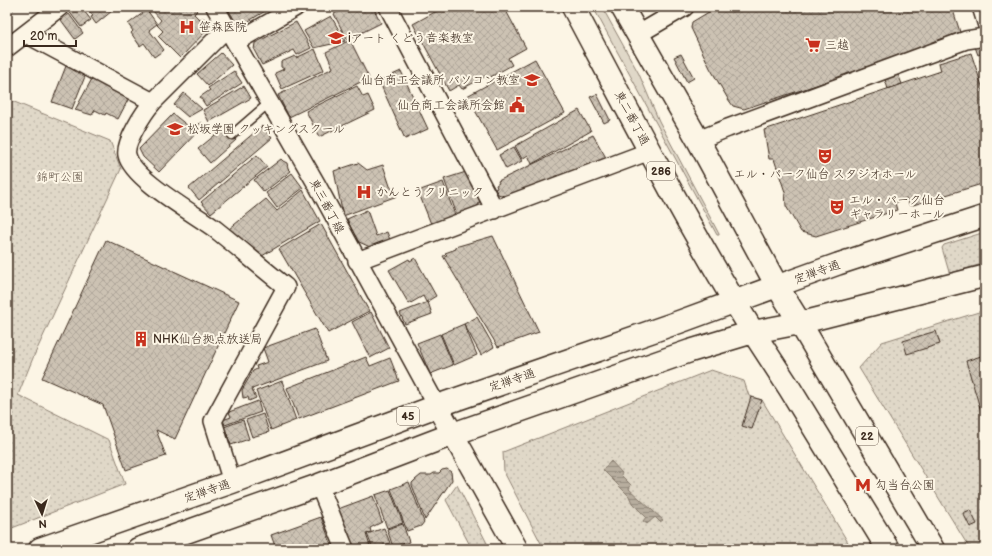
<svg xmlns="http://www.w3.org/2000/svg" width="992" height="556" font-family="'Balsamiq Sans','Klee One',sans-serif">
<defs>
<pattern id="park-dots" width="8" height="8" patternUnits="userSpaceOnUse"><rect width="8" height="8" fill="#e0d8c8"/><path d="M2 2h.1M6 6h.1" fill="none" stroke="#c1baab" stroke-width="1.8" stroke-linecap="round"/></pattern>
<pattern id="water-rules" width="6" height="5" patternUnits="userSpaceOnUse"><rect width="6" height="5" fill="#b7ad9e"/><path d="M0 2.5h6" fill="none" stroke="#968d80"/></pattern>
<pattern id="building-cross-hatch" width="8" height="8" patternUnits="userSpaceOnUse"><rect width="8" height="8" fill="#ccc2b3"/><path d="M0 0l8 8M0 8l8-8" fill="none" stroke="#b0a79a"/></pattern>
</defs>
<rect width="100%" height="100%" fill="#fcf5e5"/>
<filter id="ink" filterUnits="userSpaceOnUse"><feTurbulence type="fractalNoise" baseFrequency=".025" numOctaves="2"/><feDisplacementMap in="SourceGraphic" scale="8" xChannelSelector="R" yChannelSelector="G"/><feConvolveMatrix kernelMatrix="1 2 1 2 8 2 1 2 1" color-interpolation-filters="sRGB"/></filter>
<g filter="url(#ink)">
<path fill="#e0d8c8" stroke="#8e8173" d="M593,7h9l37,67 20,47 60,113v1h-2z"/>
<path fill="url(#park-dots)" stroke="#8e8173" d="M7,99l103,42 11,28 -88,189 -15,37 91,45 16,44 -118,46z
M985,232v31l-33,10 -3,-1 -7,-24 2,-3z
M982,311l3,11v227h-15l-111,-181 23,-26z
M711,370l33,11 5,15 13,4 90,149h-308l-40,-77 -1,-20z
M457,485l33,64h-18l-26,-49z"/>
<path fill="url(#water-rules)" stroke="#85796b" d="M611,461l11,12 -1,2 10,10 -2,4 34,31 -3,2 -5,-5 -8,7 -4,-3 3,-4 -14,-14 -3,-7 -26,-26z"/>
<path fill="url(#building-cross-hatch)" stroke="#3b2a1e" d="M7,7h9l-9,7z
M72,7h9l10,13 -10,7 -13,-17z
M86,7h23l3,4 -16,13 -5,-7 2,-1z
M155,7h38l4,4 -3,3 5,5 4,-1 4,2 2,4v4l-29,30 -22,-22 5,-5 -6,-6 4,-5 -9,-10z
M227,7h45l-30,18 -3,-4 -3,2z
M347,7h26l8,16 -34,17 -13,-26z
M444,7h60l22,41 -18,10 4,7 -25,14 -1,-3 -24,13 -3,-4 -10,6 -36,-67z
M717,7h235l8,25 -80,32 -136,45 -11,-3 -5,-7 -18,-31 -19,-40 1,-6z
M147,10l10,14 -8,6 15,20 -10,7 -10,-14 -4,3 -9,-13 2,-2 -5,-7z
M69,14l14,19 -8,6 -14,-19z
M331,16l14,25 -31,7 -10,-17z
M296,22l15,26 -14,7 -3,-5 -32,15 -8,-15 1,-7z
M976,31l7,22 -5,2 -8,-22z
M350,40l19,38 -80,39 -11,-22 55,-27 -7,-16z
M315,49l9,21 -42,19 -7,-16 9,-4 -3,-2v-5l14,-6 1,2z
M221,53l11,12 -24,21 -11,-12z
M971,53l14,42v88l-75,23 -4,-8 -11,5 2,7 -81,26 -15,-4 -15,-26 -1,-14 -11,-33h-5l-5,-29 177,-59 -2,-8z
M681,54l13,24 -7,4 -13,-25z
M985,58v18l-5,-16z
M535,59l30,54 -68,37 -30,-54z
M892,59l10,25 -14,5 -8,-25z
M66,66l20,8 -14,35 -20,-7z
M234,71l8,12 -36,23 -6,-9 10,-7 -2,-2z
M401,71l27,58 -23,10 -26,-58z
M93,77l37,19 -12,23 -12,-6 -1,2 -10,-5 -3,5 -17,-5z
M244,86l7,12 -42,24 -6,-12z
M357,86l6,11 5,-2 7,15 -56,27 -13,-26z
M184,93l18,16 -14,8 -14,-12z
M597,94l13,26 -6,3 -14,-26z
M579,110l12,21 -59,33 -4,-9 -6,4 -7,-13z
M173,114l20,16 8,-8 3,3 -45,47 -16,-15 -4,-8z
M262,126l10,12 -73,62 -10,-12z
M225,127l11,13 -26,23 -12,-14z
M593,135l15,26 -101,36 -9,-3 -3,-5 2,-1 -1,-3 3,-2 -1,-2z
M514,147l8,14 -16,8 -7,-14z
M257,155l10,12 -56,46 -10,-11z
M281,159l2,2 4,2 1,5 3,3 -27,21 -10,-12z
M358,163l9,7 16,-5 7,21 7,10 -54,20 -9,-45z
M466,172l14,29 -3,6 -20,8 -13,-36z
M292,173l11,15 -26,20 -11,-15z
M443,182l12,33 -24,9 -13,-33z
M303,190l17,31 -58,35 -33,-27 37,-30 11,12z
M367,210l9,26 11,-4 3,8 -20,7 -13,-6 -10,-22z
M321,224l48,87 -41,22 -49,-84z
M493,236l46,96 -41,15 -55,-91 4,-1 -2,-2 11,-4 -1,-2z
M106,240l133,61 -64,138 -19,-9 10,26 -40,14 -23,-65 -61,-27z
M415,258l21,38 -10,6 -3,-6 -14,8 -20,-34 20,-11 1,2z
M428,302l4,12 -27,10 -5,-11z
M371,312l18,36 -19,10 -18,-36z
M477,317l17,30 -13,8 -17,-31z
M464,324l13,31 -23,10 -13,-31z
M315,329l12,32 -75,28 4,9 -7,3 -1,-4 -5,1 -1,-8 11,-19 4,-2 -1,-3 12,-4 -5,-14z
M936,331l4,13 -33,10 -4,-13z
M440,334l13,31 -23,9 -13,-31z
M981,356l4,14v55l-19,-64z
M366,357l4,9 20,-8 9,23 -100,38 -12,-31z
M282,381l14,39 -25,10 -15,-39z
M751,397l11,3 -10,29 -10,-3z
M258,401l3,11 -36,13 -2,-5 8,-3 -2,-5z
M263,414l6,18 -17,5 -6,-17z
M243,420l6,19 -18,6 -7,-18z
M447,469l4,3 1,8 -27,40 -13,-35v-2l3,-3 6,-5h10l3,-2h5l3,-3z
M409,482l15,40 -3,4 -14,5 -16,-42z
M390,490l13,33 -16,5 -12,-33z
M373,496l9,26 -12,6 1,4 -5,2 5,15h-19l-14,-40z
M970,510l7,14 -7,3 -7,-14z
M321,517l12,32h-57l-5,-14z
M403,524l6,18 -16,5 -6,-18z
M384,528l6,15 -17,6 -6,-15z"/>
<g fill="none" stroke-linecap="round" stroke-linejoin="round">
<defs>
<path id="service" d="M232,135l38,-33"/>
<path id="pedestrian" d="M979,7l6,19"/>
<path id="minor" d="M215,7l102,178 120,221
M388,7l107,203
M227,28l-74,74c-9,10 -29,41 -26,53 5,24 68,59 88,74 24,19 47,39 71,58l-73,134 19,61
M26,34l127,68
M637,35l48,-28
M236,42l60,-35
M7,48l53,-41
M698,140l30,-12 238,-88 19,-3
M357,261l293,-110
M319,485l26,64"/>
<path id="tertiary" d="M777,286l61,-22 147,-48
M800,323l185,-47
M437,406l80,143"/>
<path id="primary" d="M800,323l133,226
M753,332l37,57 98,160"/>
<path id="trunk" d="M573,7c58,109 115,220 180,325
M40,549l192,-67 205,-76 242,-84 98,-36
M138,549l181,-64 134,-51 237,-83 63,-19 47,-9 -23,-37 -79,-146 -76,-133"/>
</defs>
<use href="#service" stroke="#3b2a1e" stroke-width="11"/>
<use href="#pedestrian" stroke="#3b2a1e" stroke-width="16"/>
<use href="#minor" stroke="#3b2a1e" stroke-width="20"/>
<use href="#tertiary" stroke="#3b2a1e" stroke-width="24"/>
<use href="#primary" stroke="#3b2a1e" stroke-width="25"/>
<use href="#trunk" stroke="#3b2a1e" stroke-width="25"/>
<use href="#service" stroke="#fcf5e5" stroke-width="8"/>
<use href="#pedestrian" stroke="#fcf5e5" stroke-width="13"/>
<use href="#minor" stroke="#fcf5e5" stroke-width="17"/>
<use href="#tertiary" stroke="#fcf5e5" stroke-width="21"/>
<use href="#primary" stroke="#fcf5e5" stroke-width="22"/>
<use href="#trunk" stroke="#fcf5e5" stroke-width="22"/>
</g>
</g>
<defs>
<symbol id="hospital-bare" viewBox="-9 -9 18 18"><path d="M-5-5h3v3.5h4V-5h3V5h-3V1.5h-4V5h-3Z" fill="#c8321e" stroke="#fcf5e5" stroke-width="2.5" paint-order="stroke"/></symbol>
<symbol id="school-bare" viewBox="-9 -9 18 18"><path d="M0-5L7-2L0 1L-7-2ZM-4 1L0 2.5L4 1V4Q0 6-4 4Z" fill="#c8321e" stroke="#fcf5e5" stroke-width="2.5" paint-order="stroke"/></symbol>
<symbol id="supermarket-bare" viewBox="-9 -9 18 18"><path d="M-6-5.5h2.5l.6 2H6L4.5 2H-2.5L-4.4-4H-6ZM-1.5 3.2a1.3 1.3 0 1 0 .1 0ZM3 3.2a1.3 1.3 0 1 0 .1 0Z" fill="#c8321e" stroke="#fcf5e5" stroke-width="2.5" paint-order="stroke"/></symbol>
<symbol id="civic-bare" viewBox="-9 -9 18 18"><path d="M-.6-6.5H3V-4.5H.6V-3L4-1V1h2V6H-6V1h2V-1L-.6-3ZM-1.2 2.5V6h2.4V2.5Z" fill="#c8321e" stroke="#fcf5e5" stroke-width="2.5" paint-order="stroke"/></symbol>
<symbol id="university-bare" viewBox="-9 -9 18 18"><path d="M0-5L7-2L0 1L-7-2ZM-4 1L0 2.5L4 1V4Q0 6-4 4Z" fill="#c8321e" stroke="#fcf5e5" stroke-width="2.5" paint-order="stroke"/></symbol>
<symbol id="theatre-bare" viewBox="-9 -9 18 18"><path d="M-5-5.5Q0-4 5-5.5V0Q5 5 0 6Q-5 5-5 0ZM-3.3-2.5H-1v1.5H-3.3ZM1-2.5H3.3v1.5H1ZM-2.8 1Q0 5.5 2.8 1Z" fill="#c8321e" stroke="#fcf5e5" stroke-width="2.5" paint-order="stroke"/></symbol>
<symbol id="building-bare" viewBox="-9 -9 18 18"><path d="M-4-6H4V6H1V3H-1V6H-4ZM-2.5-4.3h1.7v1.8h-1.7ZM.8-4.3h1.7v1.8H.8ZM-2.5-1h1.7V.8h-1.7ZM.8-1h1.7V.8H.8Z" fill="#c8321e" stroke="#fcf5e5" stroke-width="2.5" paint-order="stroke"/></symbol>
<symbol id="metro-bare" viewBox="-9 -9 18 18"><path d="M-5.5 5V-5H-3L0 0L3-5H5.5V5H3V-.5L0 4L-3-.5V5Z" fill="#c8321e" stroke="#fcf5e5" stroke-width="2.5" paint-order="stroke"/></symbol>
</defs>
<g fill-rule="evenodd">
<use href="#hospital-bare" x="176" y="16" width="22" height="22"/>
<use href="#school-bare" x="325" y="27" width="22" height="22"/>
<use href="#supermarket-bare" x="802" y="34" width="22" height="22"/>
<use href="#school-bare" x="521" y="69" width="22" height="22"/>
<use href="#civic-bare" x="506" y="94" width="22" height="22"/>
<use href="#university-bare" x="164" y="118" width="22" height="22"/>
<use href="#theatre-bare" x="814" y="145" width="22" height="22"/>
<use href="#hospital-bare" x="353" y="181" width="22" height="22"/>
<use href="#theatre-bare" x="826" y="196" width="22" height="22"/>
<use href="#building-bare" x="130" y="328" width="22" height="22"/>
<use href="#metro-bare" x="852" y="474" width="22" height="22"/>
</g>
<g text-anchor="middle" stroke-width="4" stroke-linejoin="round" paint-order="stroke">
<g fill="#fcf5e5" stroke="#75675a" stroke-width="1">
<rect x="647" y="162" width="28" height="18" rx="3"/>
<rect x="397" y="407" width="22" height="18" rx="3"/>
<rect x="856" y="427" width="22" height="18" rx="3"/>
</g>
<g font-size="11" font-weight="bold" fill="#3b2a1e">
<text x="661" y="175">286</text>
<text x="408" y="420">45</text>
<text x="867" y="440">22</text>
</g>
<g font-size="12" fill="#3b2a1e" stroke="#fcf5e5" text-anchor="start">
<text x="199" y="31">笹森医院</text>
<text x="348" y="42">iアート くどう音楽教室</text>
<text x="825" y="49">三越</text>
<text x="520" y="84" text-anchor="end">仙台商工会議所 パソコン教室</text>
<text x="505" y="109" text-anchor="end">仙台商工会議所会館</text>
<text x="187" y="133">松坂学園 クッキングスクール</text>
<text x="825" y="178" text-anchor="middle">エル・パーク仙台 スタジオホール</text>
<text x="376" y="196">かんとうクリニック</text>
<text x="849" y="204">エル・パーク仙台<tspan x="849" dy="14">ギャラリーホール</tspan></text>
<text x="153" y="343">NHK仙台拠点放送局</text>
<text x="875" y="489">勾当台公園</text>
</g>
<g font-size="12" fill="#3b2a1e" stroke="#fcf5e5">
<text transform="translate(632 118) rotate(62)" y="4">東二番丁通</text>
<text transform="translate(327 206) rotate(62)" y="4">東三番丁線</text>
<text transform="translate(817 272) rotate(-20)" y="4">定禅寺通</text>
<text transform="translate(512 380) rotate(-19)" y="4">定禅寺通</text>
<text transform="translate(207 491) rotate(-19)" y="4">定禅寺通</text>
</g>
<g font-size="12" fill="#645648" stroke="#fcf5e5">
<text x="60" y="181">錦町公園</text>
</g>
</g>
<rect width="992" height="556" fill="none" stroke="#fcf5e5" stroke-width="24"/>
<rect x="12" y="12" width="968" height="532" fill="none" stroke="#3b2a1e" stroke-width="1.5" filter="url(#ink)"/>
<g transform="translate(42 514) rotate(176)" stroke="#fcf5e5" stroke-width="3" paint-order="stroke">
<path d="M0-3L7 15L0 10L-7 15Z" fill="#3b2a1e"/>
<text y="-6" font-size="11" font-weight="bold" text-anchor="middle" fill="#3b2a1e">N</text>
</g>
<path d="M24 40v6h52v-6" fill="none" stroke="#3b2a1e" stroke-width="2"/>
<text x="30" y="40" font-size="12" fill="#3b2a1e" stroke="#fcf5e5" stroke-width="3" paint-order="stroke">20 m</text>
</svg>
